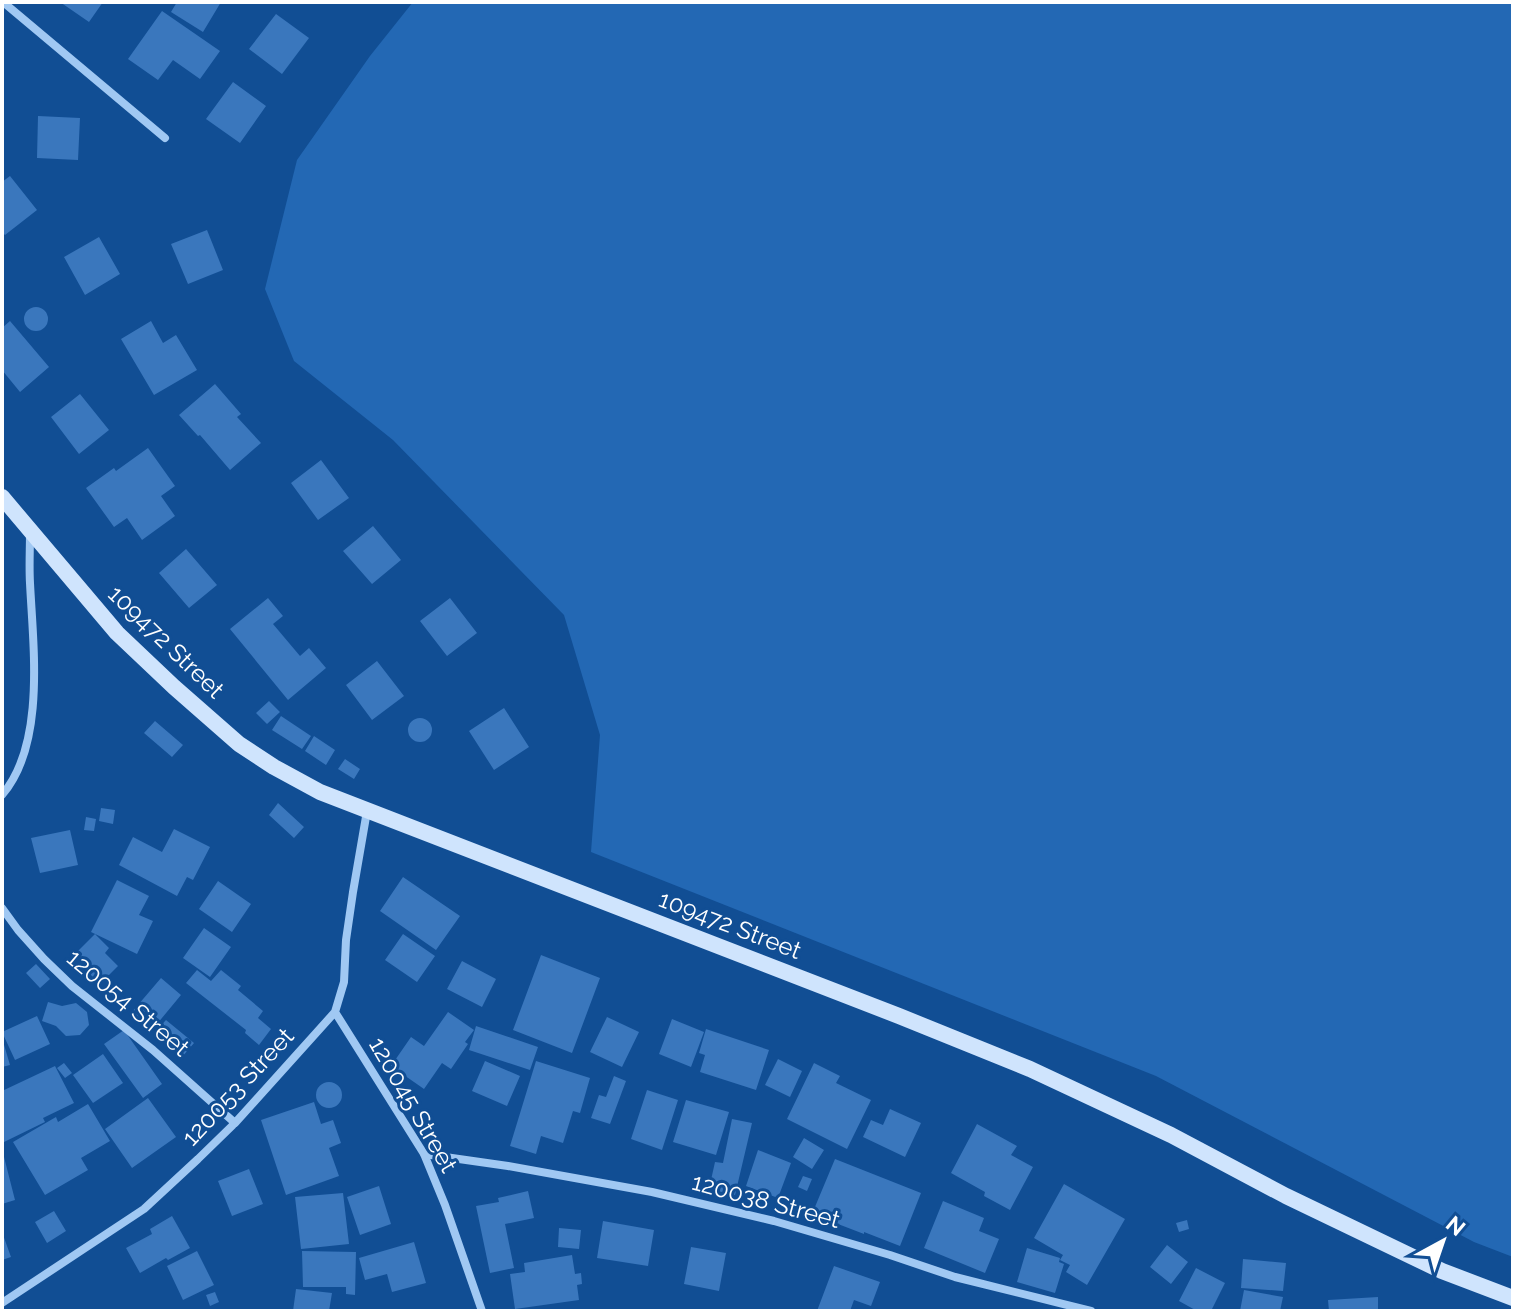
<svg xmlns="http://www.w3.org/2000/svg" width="1515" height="1313" font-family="Raleway,sans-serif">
<rect width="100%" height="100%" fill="#114e94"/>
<path fill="#2368b4" d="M413,2h1100v1255l-39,-15 -318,-166 -565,-224 9,-117 -36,-120 -171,-175 -99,-79 -29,-72 32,-129 73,-104z"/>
<path fill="#3a77bd" d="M60,2h43l-14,20z
M177,2h44l-18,30 -32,-20z
M162,11l58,40 -20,28 -27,-19 -15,20 -30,-21z
M276,14l33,24 -27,36 -33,-25z
M233,82l33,24 -26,37 -34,-24z
M38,116l42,2 -2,42 -41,-2z
M10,176l27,34 -32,25 -3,-3v-50z
M207,230l16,40 -35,14 -17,-40z
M99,237l21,37 -35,21 -21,-38z
M24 319a12 12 0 1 1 24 0a12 12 0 1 1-24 0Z
M10,321l39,46 -29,25 -18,-22v-42z
M151,321l12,22 13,-8 21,35 -43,25 -33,-56z
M215,384l26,30 -4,3 24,26 -31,27 -30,-35 -2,1 -19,-21z
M80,394l29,36 -30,24 -28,-37z
M148,448l27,38 -14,10 14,20 -33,24 -15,-22 -13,9 -28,-39 28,-20 2,3z
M321,460l28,38 -31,22 -27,-37z
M373,526l28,34 -29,24 -29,-33z
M186,549l31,36 -28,23 -30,-35z
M268,598l15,18 -10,8 27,32 9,-8 17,20 -38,32 -58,-71z
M450,598l27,35 -30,23 -27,-35z
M377,661l27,35 -32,24 -26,-35z
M269,701l11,11 -13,12 -11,-11z
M504,708l25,39 -35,23 -25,-39z
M281,716l30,20 -9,13 -30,-19z
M408 730a12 12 0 1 1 24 0a12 12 0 1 1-24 0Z
M155,721l28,24 -11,12 -28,-24z
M314,736l21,14 -9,15 -21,-14z
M345,759l15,10 -6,10 -16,-10z
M278,803l26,24 -10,11 -25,-23z
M101,808l14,2 -2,14 -14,-3z
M86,817l10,2 -2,12 -10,-1z
M174,829l36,18 -17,33 -6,-3 -10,19 -58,-31 14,-28 29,15z
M70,830l8,35 -38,8 -9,-35z
M403,877l57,39 -24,34 -56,-39z
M117,880l32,16 -10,19 14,6 -16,33 -46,-22z
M218,881l33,23 -19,28 -33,-23z
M204,928l27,19 -21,30 -27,-19z
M95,934l14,14 -4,5 13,13 -18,18 -15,-15 4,-3 -13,-13z
M403,934l32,22 -18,26 -32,-22z
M541,955l59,23 -28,75 -59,-23z
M462,961l34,18 -14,28 -35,-18z
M36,964l14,15 -10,9 -14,-15z
M197,970l14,11 10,-11 20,16 -3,4 25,21 -5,7 13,11 -12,16 -14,-12 1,-3 -60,-47z
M161,978l20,17 -29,35 -20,-18z
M48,1002l14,4 14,-3 11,9 2,13 -9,10 -14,1 -10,-10 -14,-5z
M448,1012l26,18 -9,12 3,2 -17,25 -9,-6 -18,26 -33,-23 20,-29 13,9z
M37,1016l13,28 -35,16 -13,-28z
M607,1017l32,15 -17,35 -32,-15z
M672,1019l32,13 -13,35 -32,-13z
M166,1020l28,23 -12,14 -28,-24z
M476,1026l62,21 -8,23 -61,-20z
M706,1029l63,21 -13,40 -56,-18 5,-17 -6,-2z
M124,1030l38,54 -19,14 -39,-54z
M2,1038l8,27 -8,2z
M103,1054l20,29 -30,20 -20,-28z
M778,1059l24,12 -12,26 -25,-12z
M485,1061l35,15 -13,30 -35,-15z
M536,1061l54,17 -10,35 -7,-2 -10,32 -22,-7 -5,18 -26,-8z
M64,1063l8,10 -7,5 -8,-10z
M814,1063l26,13 -4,7 35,17 -24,49 -60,-30z
M55,1066l19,37 -31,15 2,4 -43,21v-52z
M614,1076l12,5 -16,43 -19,-6 8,-23 7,2z
M316 1095a13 13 0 1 1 26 0a13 13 0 1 1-26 0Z
M647,1090l31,10 -16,50 -31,-11z
M148,1098l28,39 -44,31 -27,-39z
M686,1100l43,12 -13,43 -43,-13z
M314,1102l7,22 12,-4 8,23 -12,5 10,28 -53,19 -25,-75z
M88,1104l22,37 -29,17 7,12 -43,25 -32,-53 43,-25 2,5z
M890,1109l31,14 -16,34 -42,-20 8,-17 12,5z
M732,1119l20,4 -17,72 -26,-6 6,-27 8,1z
M977,1124l40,22 -6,9 22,12 -23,43 -26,-14 1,-4 -34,-19z
M804,1138l20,12 -12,19 -19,-12z
M758,1150l33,13 -13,35 -32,-12z
M3,1153l12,47 -13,4v-50z
M835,1159l86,34 -21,53 -36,-14v2l-52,-20z
M249,1169l14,35 -31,12 -14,-35z
M803,1176l9,3 -5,12 -9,-4z
M1064,1184l61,35 -38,66 -21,-13 4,-7 -10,-5 3,-5 -29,-17z
M379,1186l12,38 -31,11 -13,-38z
M528,1191l6,27 -29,6 9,44 -24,5 -14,-67 23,-4 -1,-4z
M343,1193l6,51 -48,5 -6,-52z
M943,1201l41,17 -5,13 20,8 -14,34 -61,-25z
M54,1211l12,20 -19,12 -12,-21z
M172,1216l18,32 -22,12 -2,-2 -26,15 -14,-25 26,-14 -2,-5z
M1187,1220l2,9 -10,3 -3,-9z
M603,1221l51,9 -6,36 -51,-8z
M559,1228l22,2 -2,19 -21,-2z
M2,1232l9,25 -9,3z
M414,1242l12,41 -34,9 -5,-18 -22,6 -6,-22z
M1167,1245l21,17 -17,22 -21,-17z
M691,1247l35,6 -7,38 -35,-7z
M1027,1248l33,10 -1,4 5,2 -9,29 -38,-11z
M197,1251l17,34 -31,15 -16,-34z
M302,1251l54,1 -1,43 -9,-1v-7h-43z
M572,1255l3,19 6,-1 1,11 -5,1 2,15 -64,9 -5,-35 15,-2 -1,-9z
M1243,1259l43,4 -3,28 -42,-3z
M834,1266l46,16 -9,24 -17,-6 -4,11h-33z
M1196,1268l29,15 -14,28h-14l-18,-10z
M296,1289l36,4 -3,18h-36z
M1244,1290l39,7 -3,14h-40z
M215,1292l4,10 -9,4 -4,-11z
M1378,1297v14h-49l-1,-11z"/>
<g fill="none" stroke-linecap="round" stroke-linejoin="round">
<path stroke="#a0c8f3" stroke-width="8" d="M3,2l162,136
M2,795c44,-51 31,-149 28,-212 -1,-17 0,-34 0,-50
M2,908l16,22 26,29 28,27 81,64 82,73
M335,1012l89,142 21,51 37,106
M424,1154l84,12 144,26 122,29 116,34 65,22 136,34
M2,1303l142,-94 54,-50 37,-36 100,-111 9,-30 2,-42 7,-48 14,-81"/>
<path stroke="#cfe4fd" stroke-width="16" d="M2,497l115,136 57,54 65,57 35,23 46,25 579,224 131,53 141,66 115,61 156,75 71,27"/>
</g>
<g text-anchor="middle" stroke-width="6" stroke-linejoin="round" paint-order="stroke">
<g font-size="24" fill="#fff" stroke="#114e94">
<text transform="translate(166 642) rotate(44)" y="8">109472 Street</text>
<text transform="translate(730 925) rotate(21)" y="8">109472 Street</text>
<text transform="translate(128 1003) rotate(40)" y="8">120054 Street</text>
<text transform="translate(238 1087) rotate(-47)" y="8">120053 Street</text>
<text transform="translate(413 1105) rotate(60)" y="8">120045 Street</text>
<text transform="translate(766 1201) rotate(15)" y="8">120038 Street</text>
</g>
</g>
<rect width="1515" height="1313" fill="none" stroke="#ffffff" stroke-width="8"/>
<g transform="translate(1443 1241) rotate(40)" stroke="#114e94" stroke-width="6" paint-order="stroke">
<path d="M0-6L14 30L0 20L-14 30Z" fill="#ffffff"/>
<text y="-12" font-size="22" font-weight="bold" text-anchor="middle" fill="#ffffff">N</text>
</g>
</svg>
